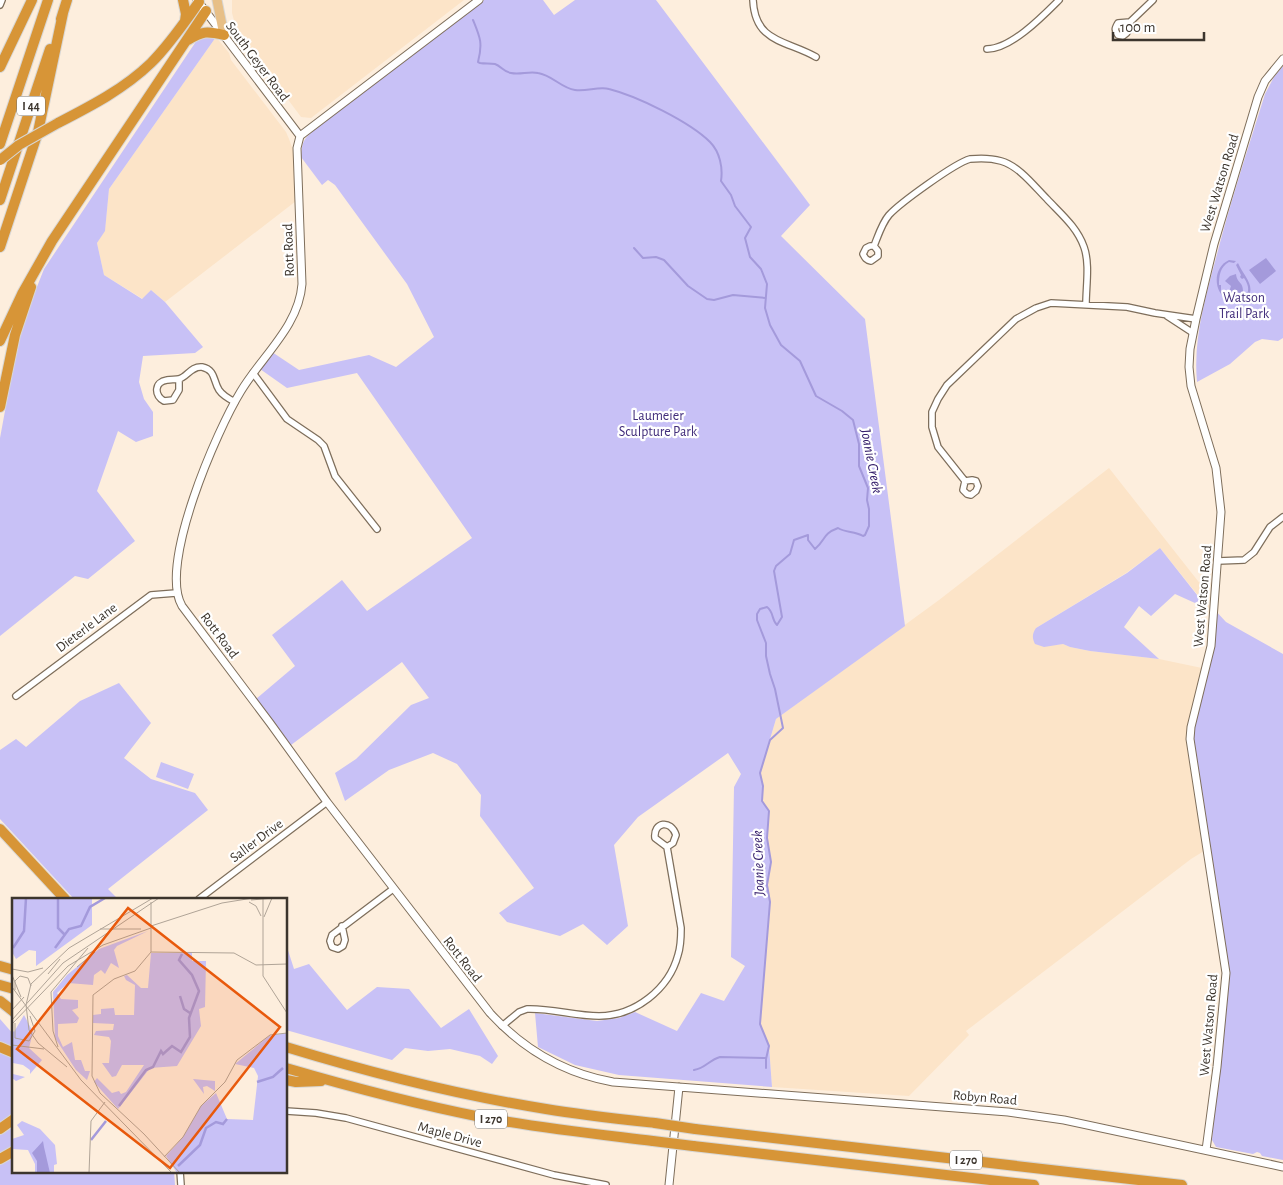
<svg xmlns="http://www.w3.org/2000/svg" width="1283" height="1185" font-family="'Alegreya Sans',sans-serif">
<rect width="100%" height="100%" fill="#fdeedd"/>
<path fill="#fce4c8" d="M232,0h232l-153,118 -10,-1 -64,-86 -5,-18z
M216,37l13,16 2,7 55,72 3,7 4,11 3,51 -131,101 -14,-12 -8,9 -39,-24 -7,-32 8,-13 4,-41z
M1109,468l100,127v14l-49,-61 -34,25 -90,55 18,17 9,-1 7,3 20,4 69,8 43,9 -13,53 -2,27 17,103 -13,8 -225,172 3,4 -60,61 -137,-9 -3,-41 -9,-22 10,-122 -3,-17 4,-23 -4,-24 2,-27 -7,-10 1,-15 -3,-13 16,-54 163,-119z"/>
<path fill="#c8c1f6" d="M484,0h59l11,15 21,-15h81l154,205 -29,31 84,83 40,307 -129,93 -16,54 3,13 -1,15 7,10 -2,27 4,24 -4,23 3,17 -10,122 9,22 3,41 -153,-12 -44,-10 -37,-18 -3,-34 62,8 22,-3 16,-6 42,19 24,-38 23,8 21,-35 -14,-9 3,-170 7,-13 -13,-21 -90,64 -24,28 14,81 -21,19 -24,-21 -23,12 -53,-14 -8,-9 35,-25 -54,-72 1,-21 -24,-31 -24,-11 -44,17 -44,31 -10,-28 21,-14 55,-54 18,-7 -27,-36 -111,83 -35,-46 39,-33 -23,-31 70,-55 25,31 105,-73 -115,-165 -70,15 -27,-19 12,-17 27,18 70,-15 27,12 38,-30 -27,-53 -72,-99 -7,-5 -6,5 -21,-28c1,-16 3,-19 16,-29z
M202,36l14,1 -107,152 -4,42 -8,12 7,32 38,24 9,-9 14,12 38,45 -8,6 -52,3 -4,26 5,17 9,13v24l-17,6 -18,-11 -21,60 38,50 -47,38 -13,-3 -75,60v-198l20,-108 24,-61 153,-229z
M1283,66v272l-5,3 -16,-2 -7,3 -25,22 -33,18c-4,-42 8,-83 19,-124 14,-55 32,-109 49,-164l9,-17z
M1160,548l41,52 -6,3 -20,-9 -24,22 -12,-10 -15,21 35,32 -69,-8 -20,-4 -7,-3 -19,3 -9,-3c-3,-6 -3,-10 1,-16l91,-55z
M1214,609l12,13 57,32v506l-21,-4 -2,-3 -3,-1 -4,2 -37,-7 -4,-7 14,-167 -36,-226z
M119,683l32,40 -27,35 27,21 44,14 13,17 -100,79 10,10h-44l-74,-80v-69l16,-11 10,8 54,-46z
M161,762l33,12 -6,15 -32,-12z
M286,944l8,25 15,-5 38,46 30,-23 32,2 32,39 28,-19 29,47 -6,8 -12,-8 -30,-7 -22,2 -23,-3 -13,12 -106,-30z
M0,1019l14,16v136h160l1,14h-175z"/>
<path fill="#a49adb" d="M1266,258l10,13 -16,13 -11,-14z
M1229,260l7,1 -2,2 -5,-1c-9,5 -10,14 -10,23h2v6c12,16 37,7 23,-13l-2,1 -2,-2 1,-2 -5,-10 2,-2c6,14 21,25 6,38 -28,8 -37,-31 -15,-41z
M1236,274c1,10 8,7 7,20l-5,2 -9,-4 2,-6 -6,-5 5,-5z"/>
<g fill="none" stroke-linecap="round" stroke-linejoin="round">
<path stroke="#a49adb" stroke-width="2" d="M473,20c7,17 10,23 5,42l2,1c5,1 10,0 15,1 6,2 9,8 16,9 9,2 18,-2 27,0 14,2 23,15 37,17 11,2 24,-4 34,-1 28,7 81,33 101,53 10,10 13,26 11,39l10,14 4,11 16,21 -6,11 5,19 11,12 6,15 -2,24 5,17 11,20 19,16 16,35 26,15 11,9 6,24v22l9,22 -1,12 2,9v17l-4,9 -2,1c-9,-5 -17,-3 -25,-8 -16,6 -12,12 -23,21l-7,-9v-5l-14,5 -4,14 -14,12 -2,5 8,46 -5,8c-6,-6 -3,-13 -10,-18l-7,2 -3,5v6l9,23v13l4,18 5,15 8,39 -13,12 -10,33 3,13 -1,15 7,10 -2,27 4,24 -4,23 3,17 -10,122 9,22 -3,13v9
M634,248l9,10 13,-1 8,3 24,26 19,13 7,1 19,-5 33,3
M694,1070c12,-2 15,-10 26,-13l45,1"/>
<defs>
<path id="minor" d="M753,0c2,43 33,40 63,57
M0,5l2,-5
M1130,22l-12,1c-3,5 -4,7 0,12l5,1c6,-4 7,-7 7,-14l23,-22
M987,49c24,0 56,-33 72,-49
M874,246l4,5v5l-7,5c-5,-1 -6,-3 -8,-7l3,-6 4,-2h4c4,-10 8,-23 15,-31 11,-12 66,-52 81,-56 10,-1 21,-1 31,2 18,5 33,25 46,38 14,15 30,28 37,48 6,17 2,39 2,57
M1167,316l26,17
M253,373l34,46 31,21 6,6 11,30 42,53
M179,379v11l-6,10 -9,1c-10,-6 -10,-19 3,-21 4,-1 8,0 12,-1 8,-2 12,-13 23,-12 14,3 11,14 17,23 4,6 10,9 16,12
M965,481l7,-1 4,1 2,5 -2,5 -5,4 -4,-1 -4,-4 2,-9 -27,-34 -6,-20v-15l6,-13 9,-14 69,-66 20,-11 15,-5 76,4 28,6 41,6
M1218,561l26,-1 10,-8 16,-25 13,-10
M16,696l135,-101 25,-2
M199,899l128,-97
M342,926l3,14 -2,6 -5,3 -6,-2 -2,-6 2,-6 61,-46
M502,1026l17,-14 8,-3c24,-1 48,7 72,7 36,0 70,-27 79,-61 3,-9 3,-18 3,-27l-14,-81 -12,-9c-2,-16 16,-19 21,-3l-3,8 -6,4
M286,1111l30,2 30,5 208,57 52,10
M180,1171l1,14"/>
<path id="tertiary" d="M197,0l103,136
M479,0l-179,136 -3,12 5,136c-3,42 -40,72 -61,107 -24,39 -83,174 -59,215l88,117 57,79 163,211c34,37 73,60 123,69l395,30 56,8 219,47
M1206,1150l11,-83 9,-94 -36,-234 1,-12 20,-81 10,-134 -5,-44 -25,-82 -2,-19 1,-18 6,-30 18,-75 44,-147 7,-16 18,-22
M669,1185l10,-98"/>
<path id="primary" d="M217,0l7,35"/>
<path id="motorway" d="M183,0l3,14 -1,7
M61,19l6,-19
M188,40c15,-9 19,-9 36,-5
M0,67l32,-67
M58,123c33,-17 66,-34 93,-60 19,-19 33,-40 48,-61
M0,144l48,-144
M0,200l50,-151
M0,247l38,-115 25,-119
M0,341l22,-47 30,-53 154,-230
M0,407l15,-72 16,-48
M0,829l65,70
M0,966l14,4
M0,985l14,4
M0,1001l14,11
M0,1047l14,6
M286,1047c85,26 172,48 260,62 36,6 73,10 109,14
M286,1068c65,19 129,36 195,49 57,11 115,17 172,24
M286,1080l10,2 25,-1
M0,1129l14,-10
M695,1129l487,56
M693,1146l341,39
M0,1159l14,-8"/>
</defs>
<use href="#minor" stroke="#7e6e5b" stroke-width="8"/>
<use href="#tertiary" stroke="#7e6e5b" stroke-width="9"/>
<use href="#primary" stroke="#d8d7d5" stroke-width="11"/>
<use href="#motorway" stroke="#d8d7d5" stroke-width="12"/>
<use href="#minor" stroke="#fff" stroke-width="5.5"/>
<use href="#tertiary" stroke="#fff" stroke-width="7"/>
<use href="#primary" stroke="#e7bf87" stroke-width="9"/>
<use href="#motorway" stroke="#d79537" stroke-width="10"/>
<defs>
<path id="motorway-bridge" d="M0,160l19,-15 39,-22
M655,1123l40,6
M653,1141l40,5"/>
</defs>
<use href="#motorway-bridge" stroke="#d8d7d5" stroke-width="12" stroke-linecap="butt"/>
<use href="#motorway-bridge" stroke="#d79537" stroke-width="10"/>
</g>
<g text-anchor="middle" stroke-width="4.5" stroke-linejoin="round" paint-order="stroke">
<g fill="#fff" stroke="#76726c" stroke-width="1">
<rect x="17" y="96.5" width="28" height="19" rx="4"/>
<rect x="475" y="1109.5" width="32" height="19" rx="4"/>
<rect x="950" y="1150.5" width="32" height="19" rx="4"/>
</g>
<g font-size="12" font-weight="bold" fill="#3c352d">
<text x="31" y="110">I 44</text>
<text x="491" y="1123">I 270</text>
<text x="966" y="1164">I 270</text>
</g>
<g font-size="14" fill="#3c352d" stroke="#fff">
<text transform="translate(258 61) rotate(53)" y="5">South Geyer Road</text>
<text transform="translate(1219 183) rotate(-73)" y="5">West Watson Road</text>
<text transform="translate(288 250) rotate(-92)" y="5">Rott Road</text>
<text transform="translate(1202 596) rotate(-85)" y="5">West Watson Road</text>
<text transform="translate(86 627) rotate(-37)" y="5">Dieterle Lane</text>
<text transform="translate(220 635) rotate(53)" y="5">Rott Road</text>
<text transform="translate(256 840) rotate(-37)" y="5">Saller Drive</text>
<text transform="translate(463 959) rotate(52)" y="5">Rott Road</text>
<text transform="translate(1208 1025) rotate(-85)" y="5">West Watson Road</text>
<text transform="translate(985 1097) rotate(5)" y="5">Robyn Road</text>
<text transform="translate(450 1134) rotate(15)" y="5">Maple Drive</text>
</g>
<g font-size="14" fill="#422e7b" stroke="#fff">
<text x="1244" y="302">Watson<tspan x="1244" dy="16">Trail Park</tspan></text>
<text x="658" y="420">Laumeier<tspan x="658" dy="16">Sculpture Park</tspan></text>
</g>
<g font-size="15" font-style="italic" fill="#36206c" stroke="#fff">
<text transform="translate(872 461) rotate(79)" y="5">Joanie Creek</text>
<text transform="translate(758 863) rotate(-92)" y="5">Joanie Creek</text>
</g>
</g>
<g transform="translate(12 898)">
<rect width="275" height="275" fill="#fdeedd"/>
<path d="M0,0h80v27l-56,41v-15l-7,-1 -13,9 -4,-7zM136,33l-31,15 -3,4 5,18 -8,-5 -6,11 -4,-4 -7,5 -1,10 -25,-2 -11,10 4,6 17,1v8l-6,2 7,8 -2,5 -19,1v12l5,11 9,-5 3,18h6l4,11h5l-3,9 -11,-10 -21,-32 -2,-46 14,-17 32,-26zM139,55h41v8h14l-1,46 -6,2 2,17 -24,40 -27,2 -32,41 -24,-27 3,-4 15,15 7,-2 2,3 5,-2 18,-27h-22l-6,11 -4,1 -10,-14h7l2,-22 -2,-4 -15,-2 2,-4 17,-1 1,-6 -21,-1v-8l8,-1v-5l13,-1 1,7h19l1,-30 -9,-5 -2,-4 3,-1 14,13h7zM12,117l9,17 -4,16 13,12 -12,14v-4l-7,-5 -10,-2v11l12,3 -9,4 -4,-3v-48l2,2zM275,135v140h-110l-11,-17 17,-19 18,-31 15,-13 11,26 26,1 5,-44 -4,-8 -19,-4 34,-28zM181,181l22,2v10l-8,-5 -4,1 1,7zM10,223l18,8 15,16 2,19 -3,1v8h-19v-9l-7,-14 -16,-1v-10l12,-4 -7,-10z" fill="#c8c1f6"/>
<path d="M31,243l1,6 6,26h-13v-12l-5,-8z" fill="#a49adb"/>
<path fill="none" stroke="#a49adb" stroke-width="2.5" d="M46,0v30l6,6M1,50l11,-17 2,-33M43,50l14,-19 12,-3 9,-19 15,-9M168,98l4,13 6,4M245,184l16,-5 10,-9M107,208l27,-36 7,-3 8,-16 2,3 9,-8 9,6 9,-15 -1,-19 10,-27 -7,-16 -13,-15 3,-6M79,242l15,-19M166,268l22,-21 6,-17 10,-6 7,2 4,-5"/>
<path fill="none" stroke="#b0a497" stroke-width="1" d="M251,0v78l24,37M239,2l23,-2M237,4l7,4 5,10M252,19l8,-19M139,28l71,-23 31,-5M88,31h41M139,54l-16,19 -21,8 -21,16 -1,81 8,17 44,41 36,39M139,54l83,1 22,12 31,-1M139,54v-50M65,69l18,-15M0,71l16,3 15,-4M36,76l12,-15M0,77l9,22M0,89l69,93 91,93M3,92v-9l5,-5 8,2 3,8M0,112l12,-13M0,122l51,-57 96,-65M3,125v15l14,3 6,-10 -5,-15M0,126l56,-58 35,-21 48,-17M0,147l32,4M46,149l-5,-16 -2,-39 37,-44M55,169l-29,-24 -9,-13 -3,-25 5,-21 38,-36 84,-50M152,259l19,-20 18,-31 24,-24 12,-22 33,-25 17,-2M77,275l2,-52 14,-19"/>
<path fill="#e8590c" fill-opacity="0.15" stroke="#e8590c" stroke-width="2.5" d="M116,10l152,119 -110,141 -153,-119z"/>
<rect width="275" height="275" fill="none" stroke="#3c352d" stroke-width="2.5"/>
</g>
<path d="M1113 32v8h91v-8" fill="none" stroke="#3c352d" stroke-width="2.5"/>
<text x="1120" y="32" font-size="15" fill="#3c352d" stroke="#ffffff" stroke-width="4" paint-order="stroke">100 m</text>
</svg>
